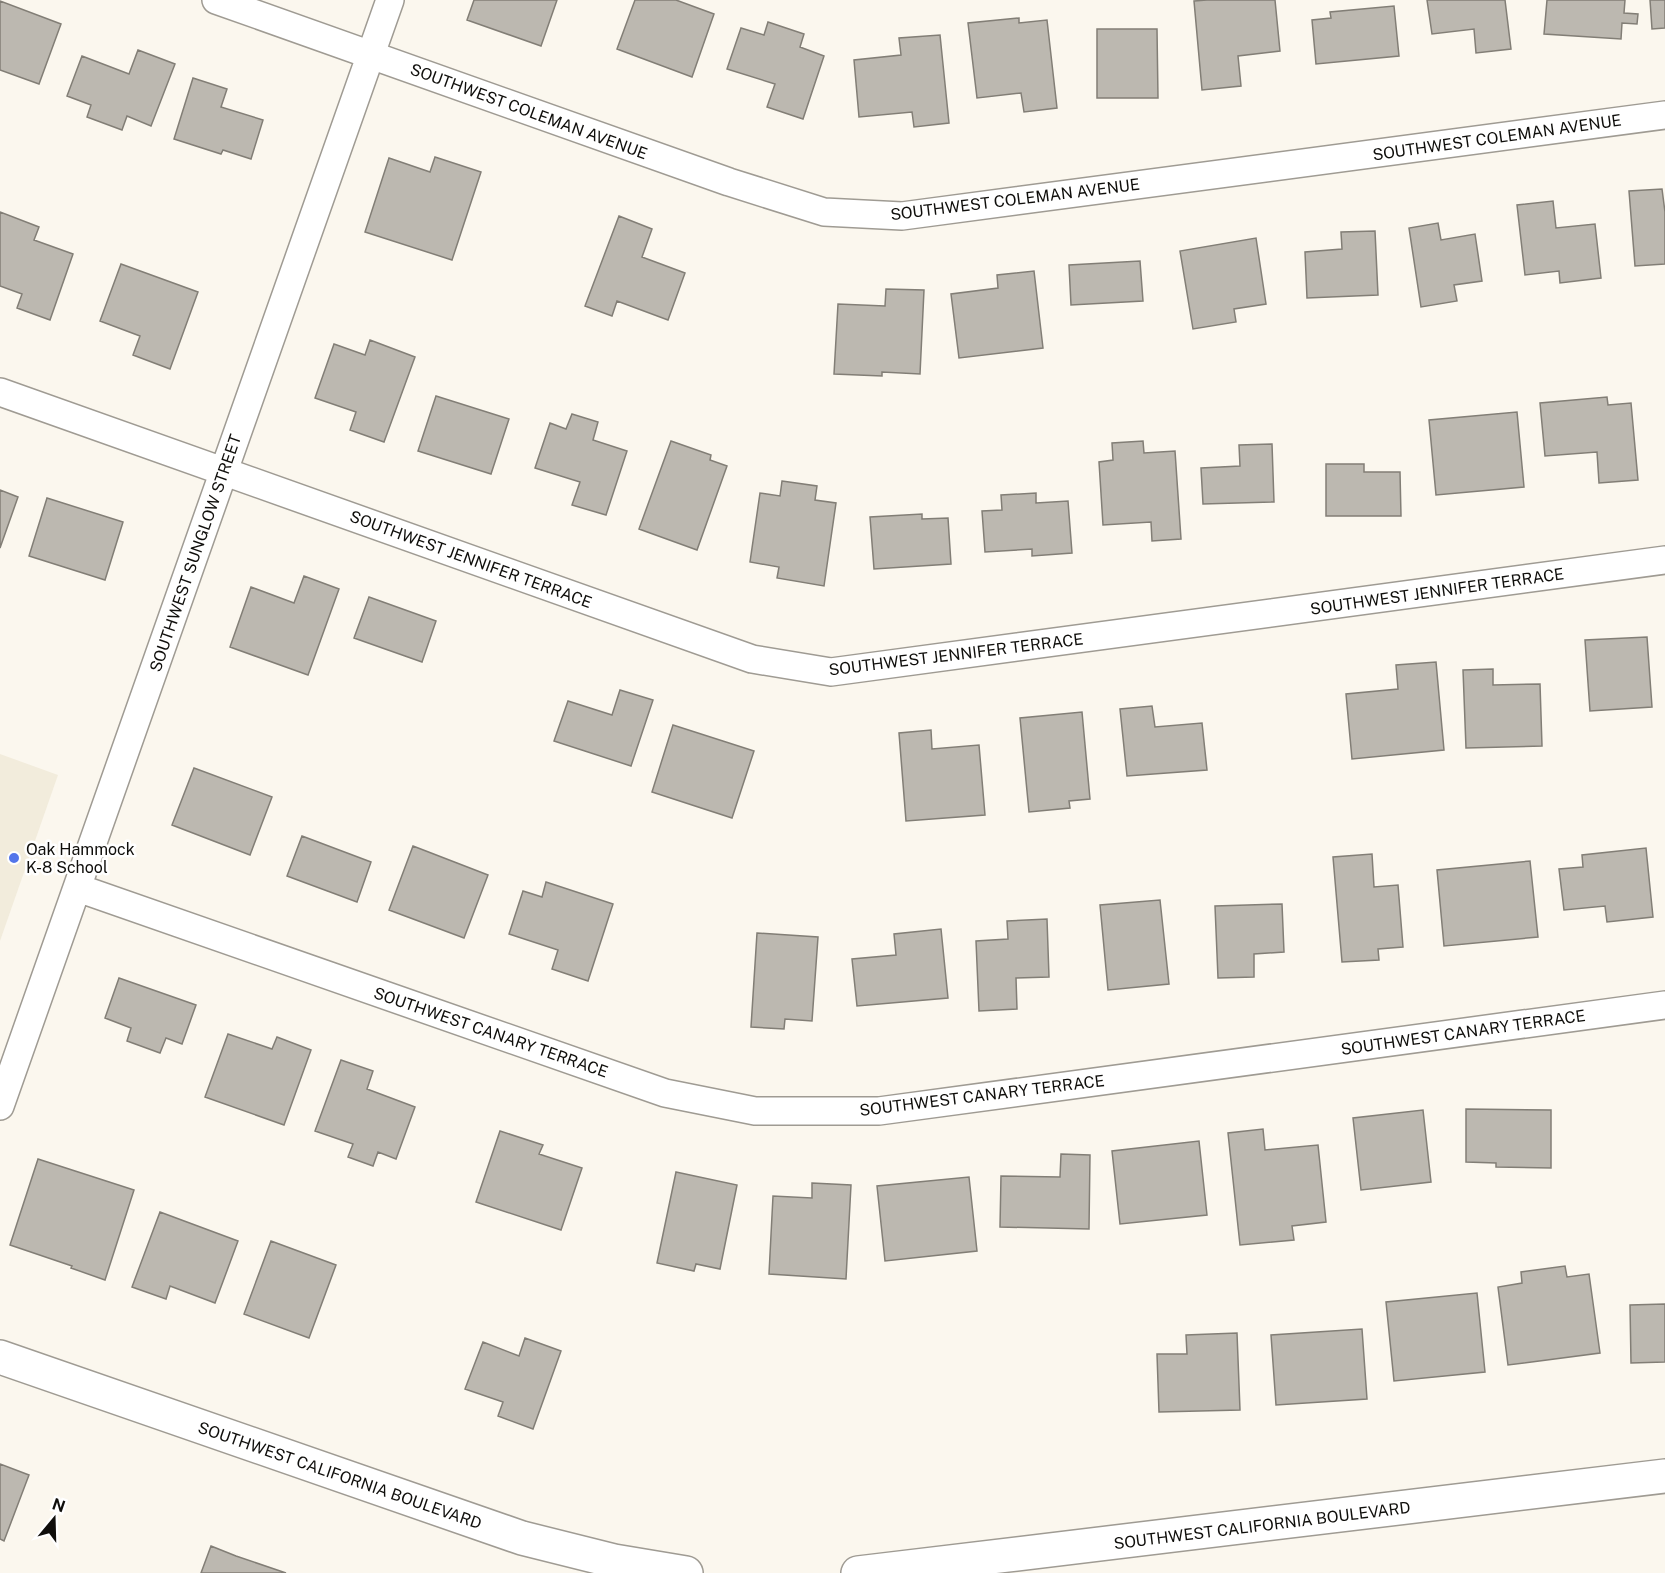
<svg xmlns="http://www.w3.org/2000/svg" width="1665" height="1573" font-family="'Public Sans',sans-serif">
<rect width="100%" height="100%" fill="#fbf7ee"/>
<path fill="#f2ecdc" d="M0,754l58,21 -58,166z"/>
<path fill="#bcb8b0" stroke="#827e76" stroke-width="1.5" d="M474,0h83l-16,46 -74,-26z
M635,0h41l38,14 -22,63 -75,-28z
M1207,0h68l5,51 -42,5 3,30 -39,4 -8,-89z
M1427,0h78l6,49 -35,4 -2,-24 -42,5z
M1547,0h78l-1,13 14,1 -1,10 -15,-1 -1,16 -77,-5z
M1650,0h15v28l-13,1z
M0,1l61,23 -22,60 -39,-14z
M1394,6l5,50 -83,8 -4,-44 19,-2 -1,-6z
M1019,18v5l28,-3 10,88 -33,4 -3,-19 -44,5 -9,-75z
M768,22l36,12 -4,13 24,9 -21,63 -36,-12 8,-23 -48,-15 14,-41 23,7z
M1097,29h60l1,69h-61z
M940,35l9,88 -35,4 -2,-15 -53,5 -5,-57 47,-5 -2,-17z
M138,50l37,14 -24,62 -24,-10 -5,14 -35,-13 4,-12 -24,-9 15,-40 47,18z
M193,78l34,11 -6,18 42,13 -12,39 -28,-9 -2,4 -47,-15z
M435,157l46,15 -29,88 -87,-28 24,-74 41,14z
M1662,189l3,23v52l-30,2 -6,-75z
M1553,201l3,27 39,-4 6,54 -41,5 -1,-12 -34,4 -8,-70z
M0,212l39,15 -5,13 39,14 -23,66 -33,-12 5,-14 -22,-8z
M619,216l33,13 -10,28 43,16 -17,47 -51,-19 -5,15 -27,-10z
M1438,223l3,17 34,-6 7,47 -28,4 3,16 -36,6 -12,-79z
M1375,231l3,64 -71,3 -2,-46 37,-3 -1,-17z
M1256,238l10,66 -32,5 2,13 -43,7 -13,-78z
M1140,261l3,40 -72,4 -2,-40z
M121,264l77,28 -28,77 -37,-14 7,-19 -40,-15z
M1034,271l9,77 -84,10 -8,-64 47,-6 -1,-13z
M886,289l38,1 -4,84 -38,-2v4l-48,-2 4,-70 47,2z
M370,340l45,17 -31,85 -34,-12 6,-18 -41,-14 19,-54 31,11z
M436,396l73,23 -18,55 -73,-23z
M1607,397l1,8 23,-2 7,77 -39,3 -2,-31 -52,4 -5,-53z
M1517,412l7,75 -88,8 -7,-75z
M572,414l26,8 -5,18 34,11 -21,64 -34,-10 8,-23 -45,-14 15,-45 16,6z
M671,441l40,14 -1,5 17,6 -30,84 -58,-21z
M1143,441l1,12 31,-2 6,88 -29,2 -1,-19 -48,3 -4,-63 14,-2 -1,-17z
M1272,444l2,58 -71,2 -2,-36 39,-2 -1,-21z
M1326,464h38v8h36l1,44h-75z
M782,481l35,5 -2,14 21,3 -12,83 -47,-8 2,-11 -29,-5 10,-69 20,3z
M0,490l18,7 -18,51z
M1036,493v10l32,-2 4,52 -40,3v-7l-47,3 -3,-41 20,-1 -1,-15z
M47,498l76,24 -18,58 -76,-24z
M922,514v5l26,-1 3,46 -77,5 -4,-52z
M304,576l35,13 -31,86 -78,-28 21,-60 43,16z
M369,597l67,24 -14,41 -68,-24z
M1647,637l5,70 -62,4 -5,-71z
M1436,662l8,88 -92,9 -6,-65 52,-5 -2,-24z
M1493,669v16l47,-1 2,62 -76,2 -3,-78z
M620,690l33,10 -22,66 -77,-25 14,-40 44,14z
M1152,706l3,21 47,-4 5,47 -80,6 -7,-67z
M1082,712l8,87 -21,2 1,7 -41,4 -9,-94z
M673,725l81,26 -22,67 -80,-26z
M931,730l1,19 47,-4 6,70 -79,6 -7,-88z
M194,768l78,29 -22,58 -78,-30z
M302,836l69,26 -14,40 -70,-26z
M413,846l75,29 -24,63 -75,-28z
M1646,848l7,69 -46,5 -2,-16 -41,4 -5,-41 24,-2 -1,-12z
M1372,854l2,33 24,-2 5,62 -25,2 1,11 -37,2 -9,-105z
M1530,861l8,76 -94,9 -7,-76z
M546,882l67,22 -25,77 -36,-12 6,-19 -49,-16 14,-43 19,6z
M1160,900l9,84 -61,6 -8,-85z
M1282,904l2,48 -30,2v23l-36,1 -3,-72z
M1047,919l2,58 -33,1 1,31 -38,2 -3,-70 32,-2 -1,-18z
M941,929l7,69 -91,8 -5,-47 44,-4 -2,-21z
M757,933l61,4 -6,84 -27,-2 -1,10 -33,-2z
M119,978l77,27 -14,39 -16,-6 -6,15 -33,-12 4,-13 -26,-10z
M228,1034l44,15 5,-12 34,13 -27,75 -79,-28z
M341,1060l32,11 -6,18 48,18 -19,52 -18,-7 -5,14 -25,-9 5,-13 -38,-13z
M1466,1109l85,1v58l-55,-1v-4l-30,-1z
M1423,1110l8,72 -70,8 -8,-72z
M1263,1129l2,21 53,-5 8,77 -34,4 2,14 -54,5 -12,-112z
M500,1131l43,14 -4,9 43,14 -21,62 -85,-28z
M1199,1141l8,74 -87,9 -8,-73z
M1061,1154l29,1 -1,74 -89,-2 1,-51 59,1z
M38,1159l96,31 -29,90 -34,-12 1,-2 -62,-21z
M676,1172l61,13 -17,84 -24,-5 -2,7 -37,-8z
M969,1177l8,74 -92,10 -8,-75z
M812,1183l39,2 -5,94 -77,-5 4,-78 39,2z
M160,1212l78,29 -23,62 -45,-17 -4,13 -34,-12z
M271,1241l65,24 -27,73 -65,-24z
M1565,1266l2,11 22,-3 11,79 -92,12 -10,-78 24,-4 -1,-11z
M1477,1293l8,79 -91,9 -8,-79z
M1665,1304v58l-34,1 -1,-58z
M1362,1329l5,70 -91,6 -5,-70z
M1237,1333l3,77 -81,2 -2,-58h30l-1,-19z
M525,1338l36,13 -28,78 -35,-13 5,-14 -38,-13 18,-47 36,14z
M0,1464l29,11 -25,66 -4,-2z
M211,1546l25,10 50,17h-85z"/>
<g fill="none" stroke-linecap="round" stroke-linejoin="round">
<defs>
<path id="minor" d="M216,0l513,182 95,30 78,4 763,-101
M0,392l752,267 79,13 834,-112
M78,888l587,205 90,18h124l786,-106
M0,1106l390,-1106"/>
<path id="tertiary" d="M0,1357l522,181 92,23 72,12
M858,1573l807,-97"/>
</defs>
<use href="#minor" stroke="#9f9b93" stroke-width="30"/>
<use href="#tertiary" stroke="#9f9b93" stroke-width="36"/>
<use href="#minor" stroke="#fff" stroke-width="27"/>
<use href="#tertiary" stroke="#fff" stroke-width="33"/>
</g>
<circle fill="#5375ea" stroke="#fff" stroke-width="2" cx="14" cy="858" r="6"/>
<g text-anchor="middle" stroke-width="5" stroke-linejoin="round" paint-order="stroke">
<g font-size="16" fill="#0f0e0b" stroke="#fff">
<text transform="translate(529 111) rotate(20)" y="6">SOUTHWEST COLEMAN AVENUE</text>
<text transform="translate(1497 137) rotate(-8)" y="6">SOUTHWEST COLEMAN AVENUE</text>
<text transform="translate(1015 199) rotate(-7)" y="6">SOUTHWEST COLEMAN AVENUE</text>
<text transform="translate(195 553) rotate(-71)" y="6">SOUTHWEST SUNGLOW STREET</text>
<text transform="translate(471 559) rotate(20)" y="6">SOUTHWEST JENNIFER TERRACE</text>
<text transform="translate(1437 591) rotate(-8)" y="6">SOUTHWEST JENNIFER TERRACE</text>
<text transform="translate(956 654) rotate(-7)" y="6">SOUTHWEST JENNIFER TERRACE</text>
<text transform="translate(491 1032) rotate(19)" y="6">SOUTHWEST CANARY TERRACE</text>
<text transform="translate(1463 1032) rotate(-8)" y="6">SOUTHWEST CANARY TERRACE</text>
<text transform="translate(982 1095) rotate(-7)" y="6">SOUTHWEST CANARY TERRACE</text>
<text transform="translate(340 1475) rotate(19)" y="6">SOUTHWEST CALIFORNIA BOULEVARD</text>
<text transform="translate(1262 1525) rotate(-7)" y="6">SOUTHWEST CALIFORNIA BOULEVARD</text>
</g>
<g font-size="16" fill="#0f0e0b" stroke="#fff" text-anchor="start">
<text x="26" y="855">Oak Hammock<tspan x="26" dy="18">K-8 School</tspan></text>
</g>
</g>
<g transform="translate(54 1519) rotate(19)" stroke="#ffffff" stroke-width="4.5" paint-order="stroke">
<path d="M0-4.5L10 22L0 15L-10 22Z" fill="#0f0e0b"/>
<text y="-9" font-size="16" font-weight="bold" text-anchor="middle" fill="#0f0e0b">N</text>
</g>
</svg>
